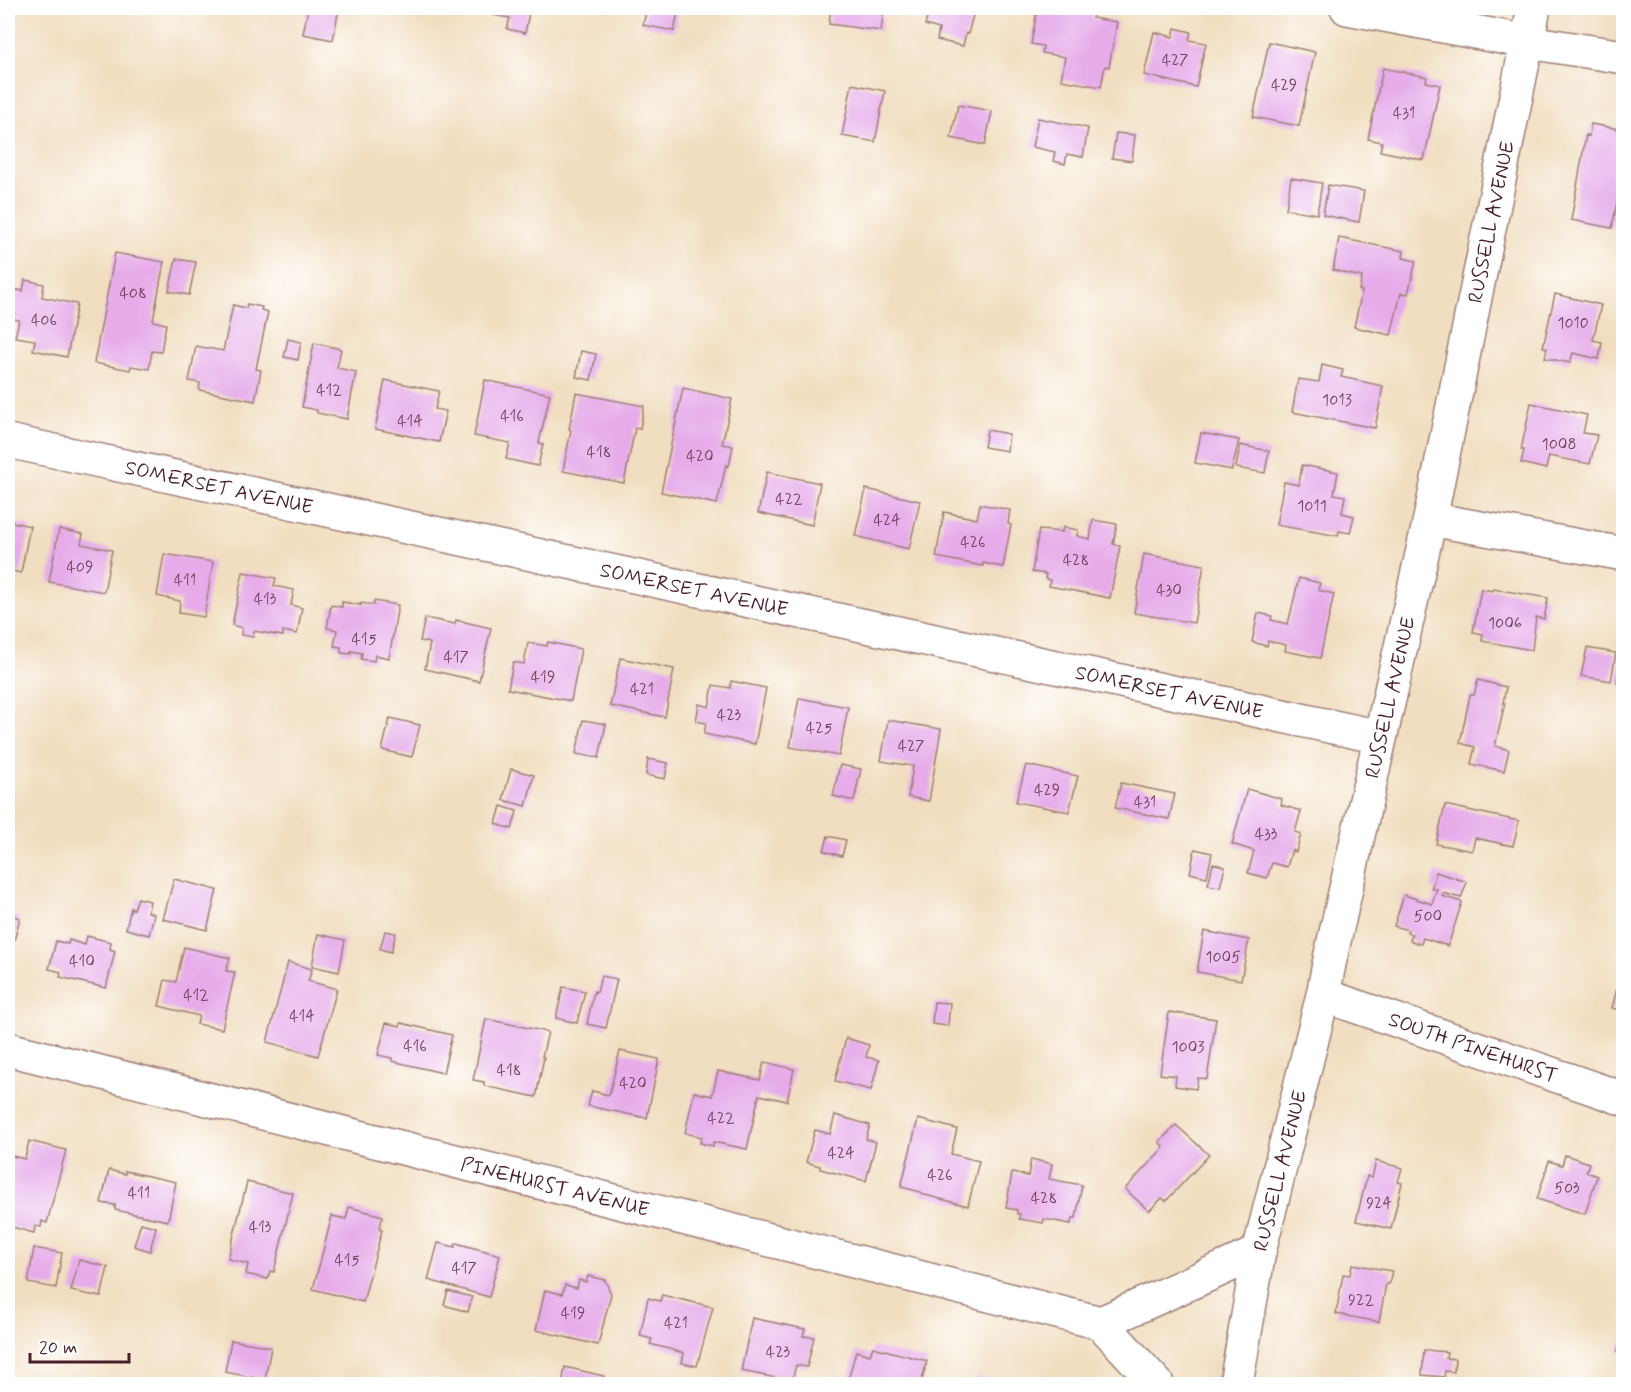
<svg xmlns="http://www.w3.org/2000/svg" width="1631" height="1392" font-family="Mynerve,sans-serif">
<rect width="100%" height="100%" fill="#fff"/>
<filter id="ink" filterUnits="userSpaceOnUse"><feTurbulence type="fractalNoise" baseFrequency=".0167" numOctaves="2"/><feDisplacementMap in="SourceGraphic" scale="12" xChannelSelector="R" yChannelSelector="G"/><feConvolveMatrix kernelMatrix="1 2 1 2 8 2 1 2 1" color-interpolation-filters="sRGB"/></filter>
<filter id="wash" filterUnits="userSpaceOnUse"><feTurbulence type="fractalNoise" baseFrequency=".008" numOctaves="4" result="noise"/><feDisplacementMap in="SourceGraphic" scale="24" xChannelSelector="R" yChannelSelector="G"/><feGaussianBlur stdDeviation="1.35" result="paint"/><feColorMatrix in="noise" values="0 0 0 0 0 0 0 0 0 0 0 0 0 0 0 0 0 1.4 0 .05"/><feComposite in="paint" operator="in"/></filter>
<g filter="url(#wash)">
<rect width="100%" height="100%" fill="#f1dec0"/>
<g id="blocks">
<path fill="#e6acea" d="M308,8h31l-6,32 -30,-6z
M493,8h37l-5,25 -18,-4 3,-11 -18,-3z
M647,8h32l-5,23 -31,-6z
M741,8h16l-1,4z
M831,8h53l-3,23 -52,-7z
M930,8h45l-7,26 -2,-1 -3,13 -26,-6 2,-11 -14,-4z
M1051,9l25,4v-4l17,3 -1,6 25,4 -8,45 -4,-1 -4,21 -40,-7 4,-23 -23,-4 1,-7 -12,-2 6,-34 13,2z
M1175,28l16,4 -2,8 17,3 -10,44 -52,-12 10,-43 19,5z
M1269,42l46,10 -16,74 -46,-9z
M1383,68l44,9 -1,5 14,3 -16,75 -44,-9 2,-9 -14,-3z
M852,84l33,7 -10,51 -33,-6z
M958,105l34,6 -7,34 -34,-7z
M1038,118l50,10 -5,29 -16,-3 -2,10 -12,-3 2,-9 -23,-5z
M1591,124l33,6v36l-12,62 -41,-8 15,-85 3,1z
M1116,133l19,2 -3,26 -20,-3z
M1291,178l31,5 -5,31 -31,-5z
M1328,185l36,6 -5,31 -36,-7z
M1339,238l65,13 -1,7 13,3 -8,33 -7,-1 -10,42 -37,-8 8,-36 -3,-1 3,-13 -29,-7z
M115,253l49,9 -11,59 13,3 -5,28 -9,-1 -3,18 -18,-3 -1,4 -36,-7z
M176,259l20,3 -7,33 -20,-4z
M25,280l19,4 -2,13 35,7 -10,53 -34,-7 2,-10 -20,-3 4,-17 -11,-2v-2l5,-27 10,2z
M1555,294l46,11 -8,35 9,2 -3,17 -26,-6 -3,10 -25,-5 2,-10 -4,-1z
M247,304l15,3 -1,3 7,2 -12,57 5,1 -6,31 -56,-11 1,-7 -11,-2 7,-35 27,5 10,-46 13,3z
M288,339l13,3 -3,18 -14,-3z
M314,343l27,6 -4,19 19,4 -9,47 -30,-6v-3l-15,-3z
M581,351l15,3 -5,26 -15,-3z
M1322,365l21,5 -2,7 42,9 -8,42 -83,-16 6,-33 21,3z
M385,380l54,11 -4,18 11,2 -7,31 -64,-13z
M485,380l65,14 -11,49 4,1 -5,22 -32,-7 4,-16 -36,-7z
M683,388l49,11 -10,45 11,2 -4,20 -3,-1 -9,39 -56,-12z
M576,393l68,13 -4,23 -5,-1 -11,55 -61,-12 8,-41 -2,-1z
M1531,403l56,12 -4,18 14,2 -7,29 -41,-8 -3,13 -25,-6 3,-13h-3z
M987,430l22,4 -2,17 -23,-4z
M1201,433l38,7 -7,30 -37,-7z
M1240,445l29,6 -4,22 -29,-5z
M1302,465l36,7 -4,22 11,2 -3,17 12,3 -4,17 -11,-2 -1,5 -62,-11 8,-43 15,3z
M767,472l53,11 -8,42 -54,-12z
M866,489l54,12 -11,48 -54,-13z
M980,504l30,6 -2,14 3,1 -8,42 -20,-4v3l-47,-9 8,-45 33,7z
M1093,520l24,4 -4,20 7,2 -10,52 -61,-12 1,-6 -5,-1 1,-5 -14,-2 7,-42 23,2 1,-5 15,3 -1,6 13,3z
M8,521l22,5 -9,47 -13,-3z
M59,529l24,5 -2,10 31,6 -8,42 -55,-10z
M164,554l49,8 -9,55 -25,-4 1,-12 -23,-5z
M1144,554l60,11 -10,58 -60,-10z
M243,572l33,6 -2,8 20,4 -3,15 11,3 -5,26 -14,-3v5l-29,-5 -1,6 -12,-2 1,-7 -10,-3z
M1299,578l21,5 -2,7 16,4 -14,64 -35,-7 1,-6 -18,-4 -1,5 -15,-4 6,-29 14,3 -1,4 17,4z
M1481,589l12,2 1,-2 54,9 -4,21 -8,-2 -4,33 -50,-9 1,-7 -10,-2z
M374,601l24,4 -9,53 -14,-3 -1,6 -13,-2 1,-6 -11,-2v3l-10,-1v-6l-7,-1 3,-16 -10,-2 4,-23 11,2v-5l19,3v-2l13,2z
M425,618l30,6 1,-4 35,8 -12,53 -54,-12 5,-26 -10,-2z
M548,642l33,7 -10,52 -63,-12 5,-27 11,2 4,-21 19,3z
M1587,648l29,5 -5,28 -30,-5z
M1622,653h2v31l-7,-1z
M620,658l54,11 -9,48 -55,-11z
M1478,680l28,7 -3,16h2l-10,43 14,4 -5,21 -33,-7 4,-17 -15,-4 10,-48h4z
M731,681l35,7 -11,56 -51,-10 2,-11 -10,-2 3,-17 10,3 4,-22 17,3z
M799,698l49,9 -9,49 -49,-9z
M390,718l30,7 -8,32 -30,-7z
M583,720l23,4 -7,34 -23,-4z
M888,720l53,9 -12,72 -21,-4 5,-31 -32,-5z
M648,759l20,4 -3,16 -19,-4z
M840,765l21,4 -7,32 -21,-5z
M1026,765l52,11 -9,36 -53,-10z
M511,769l23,6 -8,31 -23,-6z
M1121,783l54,11 -6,25 -54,-11z
M1247,789l35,10 -1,6 20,6 -6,21 6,2 -5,18 -4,-2 -5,17 -15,-4 -5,15 -19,-5 6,-22 -22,-7z
M1445,805l74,16 -6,25 -38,-8 -3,13 -36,-7z
M501,806l16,5 -5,18 -16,-5z
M828,836l18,4 -4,16 -18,-5z
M1195,849l17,4 -5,24 -17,-4z
M1213,863l12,4 -5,20 -12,-2z
M1436,872l31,10 -6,16 -18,-5 -1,3 20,6 -14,44 -25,-8 -2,6 -11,-3 2,-7 -5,-1 1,-3 -14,-4 10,-31 28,9 5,-15h-6z
M174,879l43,11 -10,40 -44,-11z
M138,898l12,3 -2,11 6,2 -5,21 -23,-6 5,-21 3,1z
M8,914l12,4 -12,46z
M385,931l11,2 -5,19 -11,-3z
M1204,931l45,9 -8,40 -44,-8z
M318,934l27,6 -6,32 -27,-6z
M87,936l24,6 -1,7 5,2 -9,37 -46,-11 1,-5 -12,-3 7,-28 12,3 1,-4 16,5z
M184,947l46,11 -4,13 9,1 -13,57 -25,-5 2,-8 -40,-10 6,-26 11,2z
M288,962l24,7 -4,12 29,8 -19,67 -51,-14z
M1623,965h1v46l-12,-3z
M601,976l16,3 -11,49 -19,-4 7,-33 3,1z
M563,987l22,4 -8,32 -21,-5z
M934,1002l16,1 -2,23 -16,-2z
M1169,1012l47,7 -9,60 -9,-1 -2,11 -21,-3 1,-10 -16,-2z
M486,1019l62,13 -6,25h2l-8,40 -52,-11v-4l-11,-2z
M386,1023l14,3 1,-3 51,12 -9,38 -51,-12v-3l-14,-3z
M846,1038l23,7 -3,12 13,3 -8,30 -36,-9z
M620,1051l39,8 -12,59 -59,-12 4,-15 17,4z
M764,1062l30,7 -7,32 -28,-6 -12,54 -34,-7v4l-13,-3 2,-6 -17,-4 9,-41 18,4 6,-25 42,9z
M835,1115l35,10 -4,14 10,3 -10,39 -46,-12v-3l-14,-4 9,-32 15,4z
M918,1119l39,10 -6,25 28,7 -11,45 -47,-12v-2l-20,-5z
M1176,1125l33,30 -43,46 -4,-3 -13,13 -24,-22 39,-42 -5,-5z
M29,1141l37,9 -19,73 -5,-2 -1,6 -6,-1 -1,7 -26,-7v-71l17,4z
M1565,1155l24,8 -3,9 11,4 -12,38 -48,-15 12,-38 13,4z
M1031,1159l21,5 -3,15 33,6 -6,33h-4l-1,6 -27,-5 -1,4 -24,-4 1,-5h-3v-4l-11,-2 6,-35 16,3z
M1376,1161l26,7 -4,14 4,1 -11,46 -35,-8 11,-45 5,2z
M109,1170l16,4v-3l51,11 -8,39 -53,-11v-5l-14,-2z
M247,1182l46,11 -19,79 -4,-1 -2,8 -22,-5 2,-10 -20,-5z
M349,1207l34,9 -4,13 3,1 -19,72 -50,-13 19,-73 14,3z
M141,1223l15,4 -6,24 -16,-5z
M438,1243l17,4 1,-4 44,12 -11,42 -61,-17z
M34,1248l28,5 -6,35 -28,-5z
M79,1260l29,7 -7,30 -30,-6z
M1352,1264l40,7 -3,13h-3l-7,38 -43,-8 7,-40 7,1z
M588,1276l17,4 6,14 -13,51 -62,-15 9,-40 17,4 3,-9 12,3 2,-8 7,2z
M448,1291l24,6 -4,15 -24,-7z
M662,1295l51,12 -16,59 -15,-3 2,-10 -34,-9 2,-5 -12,-3 8,-38 12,3z
M752,1318l53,11 -2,7 11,1 -7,30 -11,-2 -4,16 -51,-10z
M1624,1337v16l-6,-2z
M231,1340l40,7 -6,33 -40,-8z
M873,1347l54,14 -6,23h-74l9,-33 14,4z
M1424,1350l23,2 -1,6 9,1 -1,13 -9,-1 -1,6 -22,-2z
M565,1367l39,9 -2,8h-40z
M978,1377l28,7h-30z"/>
</g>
</g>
<g filter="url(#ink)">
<use href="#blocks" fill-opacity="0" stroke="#9e7e76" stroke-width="1.5"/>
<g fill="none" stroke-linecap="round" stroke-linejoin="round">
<defs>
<g id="minor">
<path d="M1347,8l181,34 96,15"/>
<path id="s1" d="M8,441l1372,296"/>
<path d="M1430,519l194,35"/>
<path id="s2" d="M1323,995l301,104"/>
<path id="s3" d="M8,1049l1093,274 56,61"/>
<path d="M1101,1323l158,-71"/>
<path id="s4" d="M1236,1384l23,-132 64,-257 7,-36 100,-440 104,-511"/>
</g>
</defs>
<use href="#minor" stroke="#9e7e76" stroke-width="36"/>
<use href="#minor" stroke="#fff" stroke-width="33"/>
</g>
</g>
<g text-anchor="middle" stroke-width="6" stroke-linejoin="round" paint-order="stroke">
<g font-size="16" fill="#71425b">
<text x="1175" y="65">427</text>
<text x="1284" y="90">429</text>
<text x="1404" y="118">431</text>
<text x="133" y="298">408</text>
<text x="44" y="325">406</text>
<text x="1573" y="328">1010</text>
<text x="329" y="395">412</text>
<text x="1337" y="405">1013</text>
<text x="512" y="421">416</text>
<text x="410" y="426">414</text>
<text x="1559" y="449">1008</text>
<text x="599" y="457">418</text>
<text x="700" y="461">420</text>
<text x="789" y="504">422</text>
<text x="1312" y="511">1011</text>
<text x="887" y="525">424</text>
<text x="973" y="547">426</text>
<text x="1076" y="565">428</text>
<text x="80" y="572">409</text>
<text x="185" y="585">411</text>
<text x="1169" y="595">430</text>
<text x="265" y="604">413</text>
<text x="1505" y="628">1006</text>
<text x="364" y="644">415</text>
<text x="456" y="662">417</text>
<text x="543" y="682">419</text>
<text x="642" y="694">421</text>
<text x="729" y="720">423</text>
<text x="819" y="733">425</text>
<text x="911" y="751">427</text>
<text x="1047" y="795">429</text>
<text x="1145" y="807">431</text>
<text x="1266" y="839">433</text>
<text x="1428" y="921">500</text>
<text x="1223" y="962">1005</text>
<text x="82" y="966">410</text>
<text x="196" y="1000">412</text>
<text x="302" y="1021">414</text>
<text x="415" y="1051">416</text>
<text x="1188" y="1052">1003</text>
<text x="509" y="1075">418</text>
<text x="633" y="1088">420</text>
<text x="721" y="1123">422</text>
<text x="841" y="1158">424</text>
<text x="940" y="1180">426</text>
<text x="1567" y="1193">503</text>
<text x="139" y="1198">411</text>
<text x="1044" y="1203">428</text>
<text x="1379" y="1208">924</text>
<text x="260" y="1232">413</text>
<text x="347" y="1265">415</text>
<text x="464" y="1273">417</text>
<text x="1361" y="1305">922</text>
<text x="573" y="1318">419</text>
<text x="676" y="1328">421</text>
<text x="778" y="1357">423</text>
</g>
<g font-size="20" fill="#4a1f2b" stroke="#fff">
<text dy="7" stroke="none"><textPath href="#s4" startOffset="1190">RUSSELL AVENUE</textPath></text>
<text dy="7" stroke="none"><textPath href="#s1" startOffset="216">SOMERSET AVENUE</textPath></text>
<text dy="7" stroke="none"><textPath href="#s1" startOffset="702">SOMERSET AVENUE</textPath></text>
<text dy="7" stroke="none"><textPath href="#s1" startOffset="1188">SOMERSET AVENUE</textPath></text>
<text dy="7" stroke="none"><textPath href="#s4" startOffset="704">RUSSELL AVENUE</textPath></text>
<text dy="7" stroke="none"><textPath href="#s2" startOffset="159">SOUTH PINEHURST</textPath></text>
<text dy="7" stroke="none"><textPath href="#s4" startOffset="218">RUSSELL AVENUE</textPath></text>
<text dy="7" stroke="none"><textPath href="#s3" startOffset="564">PINEHURST AVENUE</textPath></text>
</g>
</g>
<rect width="1631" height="1392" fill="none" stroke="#fff" stroke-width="30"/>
<path d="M30 1353v9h99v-9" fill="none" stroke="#4a1f2b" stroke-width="3"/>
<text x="39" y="1353" font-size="18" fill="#4a1f2b" stroke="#ffffff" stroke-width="4.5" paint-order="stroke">20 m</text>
</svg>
